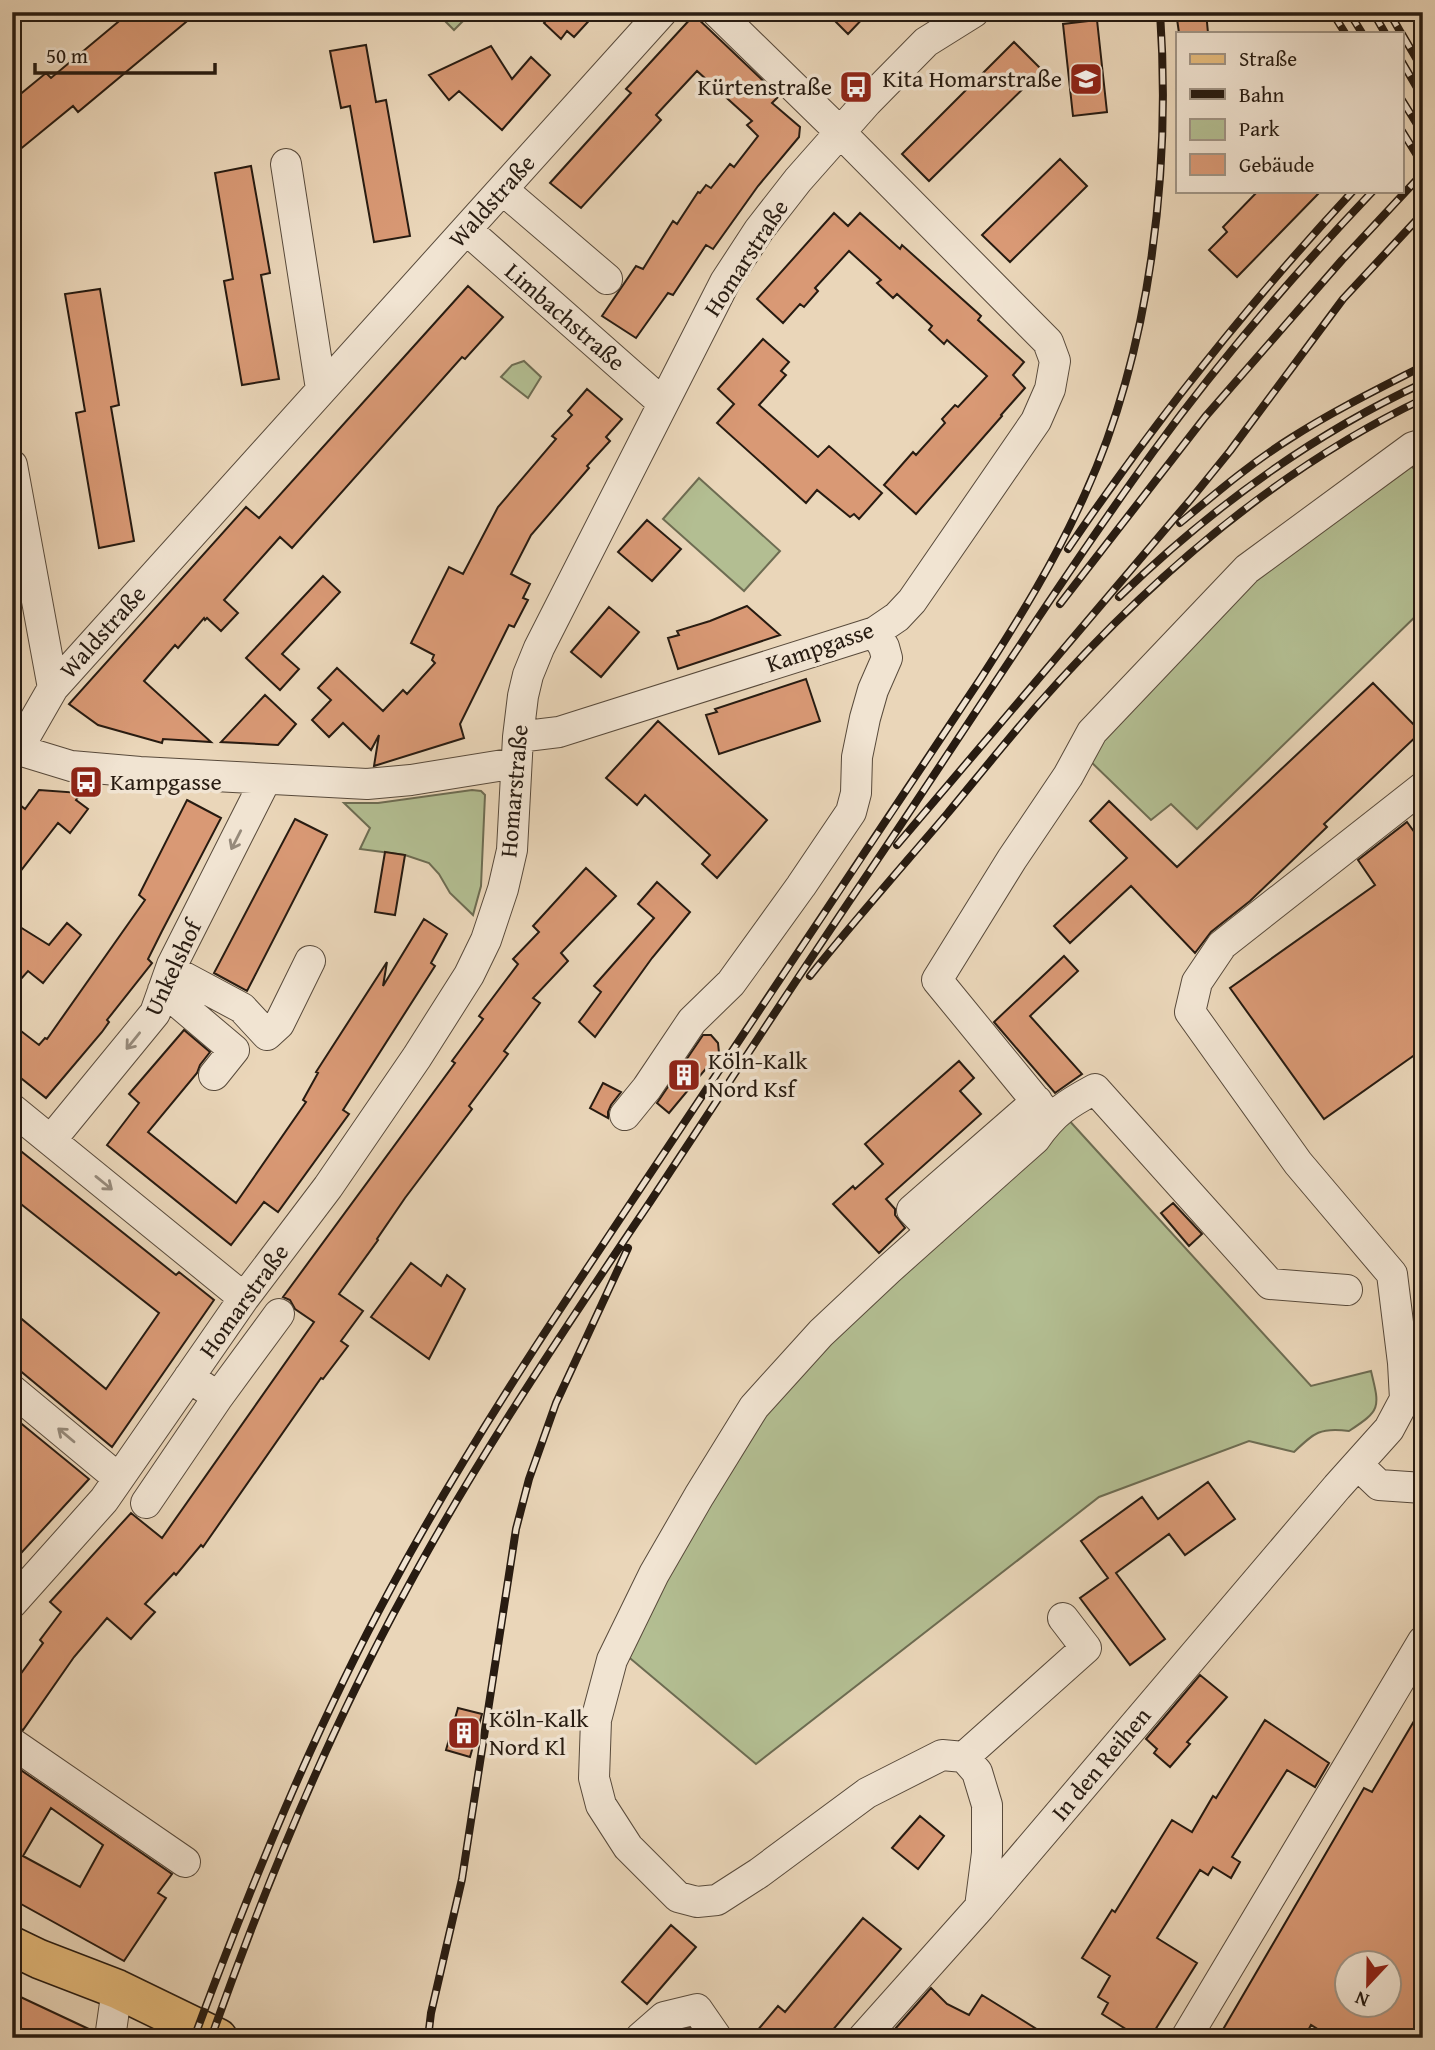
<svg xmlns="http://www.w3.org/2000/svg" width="1435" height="2050" font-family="'Gentium Book Plus',serif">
<rect width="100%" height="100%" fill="#ead6b9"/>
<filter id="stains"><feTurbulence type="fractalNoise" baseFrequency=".00286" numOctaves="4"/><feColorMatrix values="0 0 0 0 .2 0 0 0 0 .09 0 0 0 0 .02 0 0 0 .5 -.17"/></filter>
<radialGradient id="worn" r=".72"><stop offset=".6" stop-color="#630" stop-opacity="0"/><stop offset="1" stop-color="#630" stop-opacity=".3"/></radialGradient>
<path fill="#b3be92" stroke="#6d6c52" stroke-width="2" d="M436,12h36l-18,18z
M524,361l17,16 -13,21 -27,-21 11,-12z
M1410,465l13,12v132l-226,220 -26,-25 -20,16 -64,-62 167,-181z
M699,478l81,73 -36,40 -81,-72z
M472,790l9,1 4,4 -4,91 -8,29 -23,-22 -11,-19 -10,-11 -24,-8 -45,-6 10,-21 -26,-25h34z
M1066,1117l245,269 60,-15c9,37 10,39 -22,60 -29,-4 -35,2 -55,21l-45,-11 -150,56 -343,267 -131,-110 21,-53 133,-210z"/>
<path fill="#d99975" stroke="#271b11" stroke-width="2" fill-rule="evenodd" d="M130,12h68l-120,100 -5,-6 -61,50v-55l34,-28 5,5z
M546,12h51l-23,25 -7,-6 -6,8 -17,-16 6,-7z
M826,12h43l-21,22z
M1176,12h30l2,21h-29z
M694,15l85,81 -7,7 28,24 -1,10 -41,49 -45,63 -7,-4 -33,50 -5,-2 -32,45 -34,-22 34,-50 7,3 30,-48 4,3 21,-32 2,1 6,-8 5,3 19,-24 4,3 24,-31 -11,-11 5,-4 -55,-50 -41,44 5,5 -80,88 -31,-25 81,-90 -5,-4z
M1097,20l10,92 -34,4 -10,-92z
M1014,42l28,28 -113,111 -27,-27z
M366,45l10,57 10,-2 24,136 -36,6 -24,-136 -9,2 -11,-57z
M491,46l21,33 19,-22 19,18 -48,55 -43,-39 -10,9 -20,-25z
M1060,159l27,27 -77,76 -28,-27z
M251,166l19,107 -9,2 18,104 -37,6 -18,-104 9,-2 -18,-106z
M1258,191h63l-84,86 -28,-27 18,-18 -4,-5z
M834,213l14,13 12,-13 40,36 2,-4 79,71 -3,4 46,42 -11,13 12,13 -24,27 1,1 -86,98 -32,-29 29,-33 3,3 29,-32 -3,-4 13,-14 3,2 29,-31 -40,-36 -3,4 -15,-14 3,-4 -35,-32 -4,4 -16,-15 4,-3 -32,-29 -34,37 3,3 -14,16 -4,-3 -17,19 -26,-24z
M468,286l35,31 -38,42 -3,-2 -170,191 -12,-11 -56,63 14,13 -17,18 -14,-13 -2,2 -1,-2 -26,30 -3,-3 -31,36 67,61 -48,-3 -1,4 -64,-18 -29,-21 177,-197 13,11z
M100,289l19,116 -8,2 23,134 -35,7 -23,-135 9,-2 -20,-117z
M763,339l26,23 -8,9 5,4 -27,30 59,52 11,-11 53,47 -23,26 -5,-5 -4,3 -33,-27 -11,13 -89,-80 17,-19 -16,-15z
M587,389l35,30 -16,18 4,4 -23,25 2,2 -58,67 -20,39 19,10 -7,14 5,2 -14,27 -5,-2 -49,99 4,14 -90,28 5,-31 -8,15 -28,-27 -14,14 -17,-17 19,-20 -13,-12 19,-20 46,43 20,-21 4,4 28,-31 -3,-3 2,-5 -23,-12 38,-76 14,7 35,-67 58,-68 -4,-3 20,-21 -4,-4z
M647,520l34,29 -29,32 -34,-29z
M323,576l17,16 -58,62 17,15 -19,21 -34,-32z
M747,606l33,29 -102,34 -10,-31 11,-3 -2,-4 33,-10z
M609,607l30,25 -38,45 -30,-25z
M806,679l14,42 -101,33 -13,-39 11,-3 -2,-3z
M1373,683l48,49 -97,92 3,3 -77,74 -39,31 -16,21 -64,-67 -61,57 -16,-17 73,-68 -37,-37 19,-20 68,66z
M265,695l31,29 -18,21 -57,-3z
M658,721l109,99 -50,58 -15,-14 8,-9 -65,-60 -8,10 -31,-27z
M39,790l42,3 -5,7 12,9 -18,24 -12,-10 -46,59v-66l8,-11 5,4z
M187,800l34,18 -59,113 -14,28 4,4 -45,57 2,2 -7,10 -56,66 -34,-27v-30l9,-10 18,14 6,-7 2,1 98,-139 -6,-5z
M295,819l32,16 -80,156 -33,-18z
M1407,822l16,22v205l-99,70 -94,-131 145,-103 -17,-25z
M385,852l20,3 -10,60 -20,-3z
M586,868l30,28 -55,57 7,8 -35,37 7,5 -36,48 4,3 -39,52 3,3 -67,89 -28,41 1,1 -39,54 24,17 -22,30 7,5 -25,33 -2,-1 -118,169 -2,-2 -25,30 -2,-2 -29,31 10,8 -11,12 -13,15 -24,-21 -33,39 -51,73 -11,-4v-40l31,-43 -3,-3 21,-28 -11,-10 81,-89 31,25 152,-216 -19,-13 -5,-9 -7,-3 172,-234 -3,-2 31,-42 -4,-3 39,-52 -5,-5 26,-27 -6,-6z
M657,882l33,30 -38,46 -57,79 -16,-15 22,-30 -7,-6 60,-68 -16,-14z
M424,919l23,15 -16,29 4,3 -92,144 6,4 -71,98 -14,-10 -33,43 -124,-100 32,-42 -10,-9 55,-64 26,22 -10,13 -3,8 -49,59 88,71 70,-101 -3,-2 15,-27 -2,-1 71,-110 -4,24z
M12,922l37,23 18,-22 14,12 -38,48 -15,-12 -16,18z
M1064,956l14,15 -48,45 52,58 -27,19 -61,-71z
M703,1035h8l7,8 1,10 -50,60 -12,-10z
M959,1061l15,17 -14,13 21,23 -95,85 9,10v6l10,13 -26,25 -46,-49 20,-18 2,3 28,-25 -18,-20z
M603,1083l18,9 -10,13 -3,7v6l-18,-10z
M12,1144l164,131 3,-3 35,28 -102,147 -100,-83v-53l94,78 53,-76 -147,-116z
M1173,1203l29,31 -13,12 -28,-33z
M411,1263l30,23 6,-11 18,14 -36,70 -58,-42z
M12,1416l77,63 -77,84z
M1208,1482l27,37 -50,36 -16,-21 -53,39 49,66 -35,26 -50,-67 28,-20 -27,-37 61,-44 16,22z
M1200,1675l27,22 -40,45 3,2 -20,23 -16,-14 3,-4 -11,-10z
M1423,1706v332h-91l-21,-13 -7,13h-86l146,-250 8,4zM1348,1963h42v42h-42z
M458,1708l24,6 -12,43 -24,-7z
M1265,1720l64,43 -14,24 -28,-17 -55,87 8,5 -9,16 -18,-11 -5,8 -8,-5 -43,68 40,25 -47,75h-10l-38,-24 6,-11 -10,-6 12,-21 -28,-18 30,-48 3,2 57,-92 20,12 21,-36 3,2z
M12,1764l160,110 -14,19 8,5 -42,63 -112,-62zM51,1808l52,37 -23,42 -57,-31z
M920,1816l24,20 -26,33 -26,-21z
M863,1918l38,31 -75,89h-75l27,-32 7,6z
M671,1925l25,22 -49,57 -25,-22z
M931,1988l16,16 22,11 13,-20 69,43h-146l-10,-9z
M12,1993l81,38v7h-81z"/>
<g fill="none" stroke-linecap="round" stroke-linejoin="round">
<defs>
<path id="minor" d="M286,164l35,225
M503,190l104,89
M467,230l196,173
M12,465l41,223
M518,737l41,-5 316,-100 22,-15 15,-16 124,-180 14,-32 5,-28 -7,-19 -208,-210 -123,-120
M12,748l59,18 69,6 227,12 44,-4 105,-17
M18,749l35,-61 609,-676
M171,970l71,38 25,27 12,-11 31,-63
M163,990l71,60 -20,25
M12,1109l232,189
M625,1115l22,-27 45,-67 39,-38 70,-97 50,-74 5,-19 1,-36 8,-39 8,-28 14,-32 -3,-11 -9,-15
M1050,1118l-113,-138 75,-121 56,-83 24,-44 155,-163 166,-122 10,-3
M51,1140l104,-127 17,-48 94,-186
M932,1231l-20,-21 125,-109
M189,1377l29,20 61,-83
M12,1390l106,88
M1358,1465l21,20 44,3
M146,1503l72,-106
M12,1603l92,-103 140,-202 84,-111 89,-130 52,-82 17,-35 17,-51 9,-39 6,-113 5,-41 5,-21 11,-27 186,-366 34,-52 39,-50 69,-78 59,-60 48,-30
M12,1743l173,119
M964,1757l122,-109 -23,-30
M980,1907l7,-54v-48l-10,-33 -13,-15 -22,-2 -75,38 -108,80 -42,27 -20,2 -19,-5 -50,-50 -27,-42 -7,-27 2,-58 16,-60 42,-86 45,-78 55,-89 67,-74 67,-63 147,-131c19,-27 32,-35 60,-50l175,195 77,6
M110,2038l7,-49
M640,2038l24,-21 33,-8 20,29
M863,2038l117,-131 357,-420 52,-58 16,-30 -2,-36 -11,-89 -94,-111 -108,-151 7,-30 25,-37 201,-158
M1186,2038l237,-397"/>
<path id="major" d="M12,1946l27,13 78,30 101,49"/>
</defs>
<use href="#minor" stroke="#584a3b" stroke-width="32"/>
<use href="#major" stroke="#271b11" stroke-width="41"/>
<use href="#minor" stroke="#f1e4d2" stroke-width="30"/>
<use href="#major" stroke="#e5bb7c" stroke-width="38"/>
<defs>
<path id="rail" d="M1332,12l13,21
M1349,12l13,21
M1373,12l12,21
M1389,12l12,21
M1402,34l21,36
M1402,62l21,36
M1402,100l21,34
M1402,131l21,34
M1180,523c36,-30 71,-60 111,-85 42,-27 87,-49 132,-72
M1068,549c86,-127 181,-246 285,-358
M1119,597c90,-87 190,-161 304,-214
M1060,604l145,-187 137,-157 81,-87
M897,845l294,-346 39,-48 113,-152 80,-86
M810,976c44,-55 91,-108 137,-162 29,-35 58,-71 88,-106 110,-125 237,-237 388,-309
M194,2038c57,-153 119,-306 197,-450 80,-149 175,-288 269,-429 107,-160 214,-320 321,-481 38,-59 75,-119 104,-184 66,-145 86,-324 75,-482
M211,2038c54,-152 116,-303 193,-444 73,-136 160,-264 246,-392 71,-107 141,-215 213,-321 97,-143 189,-289 290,-429 67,-92 142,-179 220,-261
M428,2038l3,-25 31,-134 54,-350 13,-50 27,-76 72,-155"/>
</defs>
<use href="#rail" stroke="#271b11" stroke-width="8"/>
<use href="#rail" stroke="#f1e4d2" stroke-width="5" stroke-dasharray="16" stroke-linecap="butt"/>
</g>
<defs><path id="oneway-shaft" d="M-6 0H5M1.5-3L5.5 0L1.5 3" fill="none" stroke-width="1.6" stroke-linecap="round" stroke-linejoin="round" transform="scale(1.75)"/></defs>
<g stroke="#968a7b">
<use href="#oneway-shaft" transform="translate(236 840) rotate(117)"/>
<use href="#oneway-shaft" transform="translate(133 1041) rotate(129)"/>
<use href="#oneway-shaft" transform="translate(104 1183) rotate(39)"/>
<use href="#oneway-shaft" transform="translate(66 1435) rotate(-140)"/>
</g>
<defs>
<symbol id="school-square" viewBox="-11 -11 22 22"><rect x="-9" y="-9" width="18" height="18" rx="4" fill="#8f2418" stroke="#f1e4d2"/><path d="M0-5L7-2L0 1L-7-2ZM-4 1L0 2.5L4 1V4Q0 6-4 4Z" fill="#fff"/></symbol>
<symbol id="bus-square" viewBox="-11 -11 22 22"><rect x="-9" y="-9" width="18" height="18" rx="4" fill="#8f2418" stroke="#f1e4d2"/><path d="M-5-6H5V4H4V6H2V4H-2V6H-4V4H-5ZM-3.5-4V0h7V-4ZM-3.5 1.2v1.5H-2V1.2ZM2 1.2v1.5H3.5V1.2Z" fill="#fff"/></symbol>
<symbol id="building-square" viewBox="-11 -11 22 22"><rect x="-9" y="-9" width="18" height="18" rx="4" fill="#8f2418" stroke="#f1e4d2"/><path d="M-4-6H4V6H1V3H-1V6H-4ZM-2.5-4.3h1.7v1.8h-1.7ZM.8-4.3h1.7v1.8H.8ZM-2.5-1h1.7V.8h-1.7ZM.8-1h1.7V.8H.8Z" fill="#fff"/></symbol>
</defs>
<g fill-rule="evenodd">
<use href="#school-square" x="1067" y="60" width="38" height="38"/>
<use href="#bus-square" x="837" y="68" width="38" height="38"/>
<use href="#bus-square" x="67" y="763" width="38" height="38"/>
<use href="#building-square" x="665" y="1056" width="38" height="38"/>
<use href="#building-square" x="445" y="1714" width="38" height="38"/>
</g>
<g text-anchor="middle" stroke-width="7" stroke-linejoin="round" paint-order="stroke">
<g font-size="24" fill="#271b11" stroke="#f1e4d2" text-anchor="start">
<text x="1062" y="87" text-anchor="end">Kita Homarstraße</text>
<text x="832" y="95" text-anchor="end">Kürtenstraße</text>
<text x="110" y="790">Kampgasse</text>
<text x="708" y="1069">Köln-Kalk<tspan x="708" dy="28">Nord Ksf</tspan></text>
<text x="489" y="1727">Köln-Kalk<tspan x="489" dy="28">Nord Kl</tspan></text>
</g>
<g font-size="24" fill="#271b11" stroke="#f1e4d2">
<text transform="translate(492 201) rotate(-48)" y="8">Waldstraße</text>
<text transform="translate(746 258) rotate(-57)" y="8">Homarstraße</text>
<text transform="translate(565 317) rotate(41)" y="8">Limbachstraße</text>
<text transform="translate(103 632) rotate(-48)" y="8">Waldstraße</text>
<text transform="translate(820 647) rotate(-19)" y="8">Kampgasse</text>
<text transform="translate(514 791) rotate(-85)" y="8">Homarstraße</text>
<text transform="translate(173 968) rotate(-65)" y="8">Unkelshof</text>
<text transform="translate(244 1301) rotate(-54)" y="8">Homarstraße</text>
<text transform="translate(1101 1764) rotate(-50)" y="8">In den Reihen</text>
</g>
</g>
<rect width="1435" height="2050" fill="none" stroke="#ead6b9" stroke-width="42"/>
<rect x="14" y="14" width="1407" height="2022" fill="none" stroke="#271b11" stroke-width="3.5"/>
<rect x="21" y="21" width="1393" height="2008" fill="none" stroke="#271b11" stroke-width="2"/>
<rect x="1176" y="32" width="228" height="161" fill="#f1e4d2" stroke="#a09485" stroke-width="2"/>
<rect x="1190" y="54" width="35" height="10" fill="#e5bb7c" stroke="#a09485" stroke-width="2"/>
<text x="1239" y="66" font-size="21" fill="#271b11">Straße</text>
<rect x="1190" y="89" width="35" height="10" fill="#271b11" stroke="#a09485" stroke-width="2"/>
<text x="1239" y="102" font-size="21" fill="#271b11">Bahn</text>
<rect x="1190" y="119" width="35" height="21" fill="#b3be92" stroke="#a09485" stroke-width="2"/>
<text x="1239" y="136" font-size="21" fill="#271b11">Park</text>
<rect x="1190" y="154" width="35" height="21" fill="#d99975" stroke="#a09485" stroke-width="2"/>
<text x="1239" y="172" font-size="21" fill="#271b11">Gebäude</text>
<g transform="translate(1368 1984) rotate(202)"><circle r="33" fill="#f1e4d2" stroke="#a09485" stroke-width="2"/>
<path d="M0-5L12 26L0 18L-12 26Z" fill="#8f2418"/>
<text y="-10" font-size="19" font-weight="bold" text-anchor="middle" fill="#271b11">N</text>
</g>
<path d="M35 63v10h180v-10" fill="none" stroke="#271b11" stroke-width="3.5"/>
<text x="46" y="63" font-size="21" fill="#271b11" stroke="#f1e4d2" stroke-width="5" paint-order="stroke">50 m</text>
<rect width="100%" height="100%" filter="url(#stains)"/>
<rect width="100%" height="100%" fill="url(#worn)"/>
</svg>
